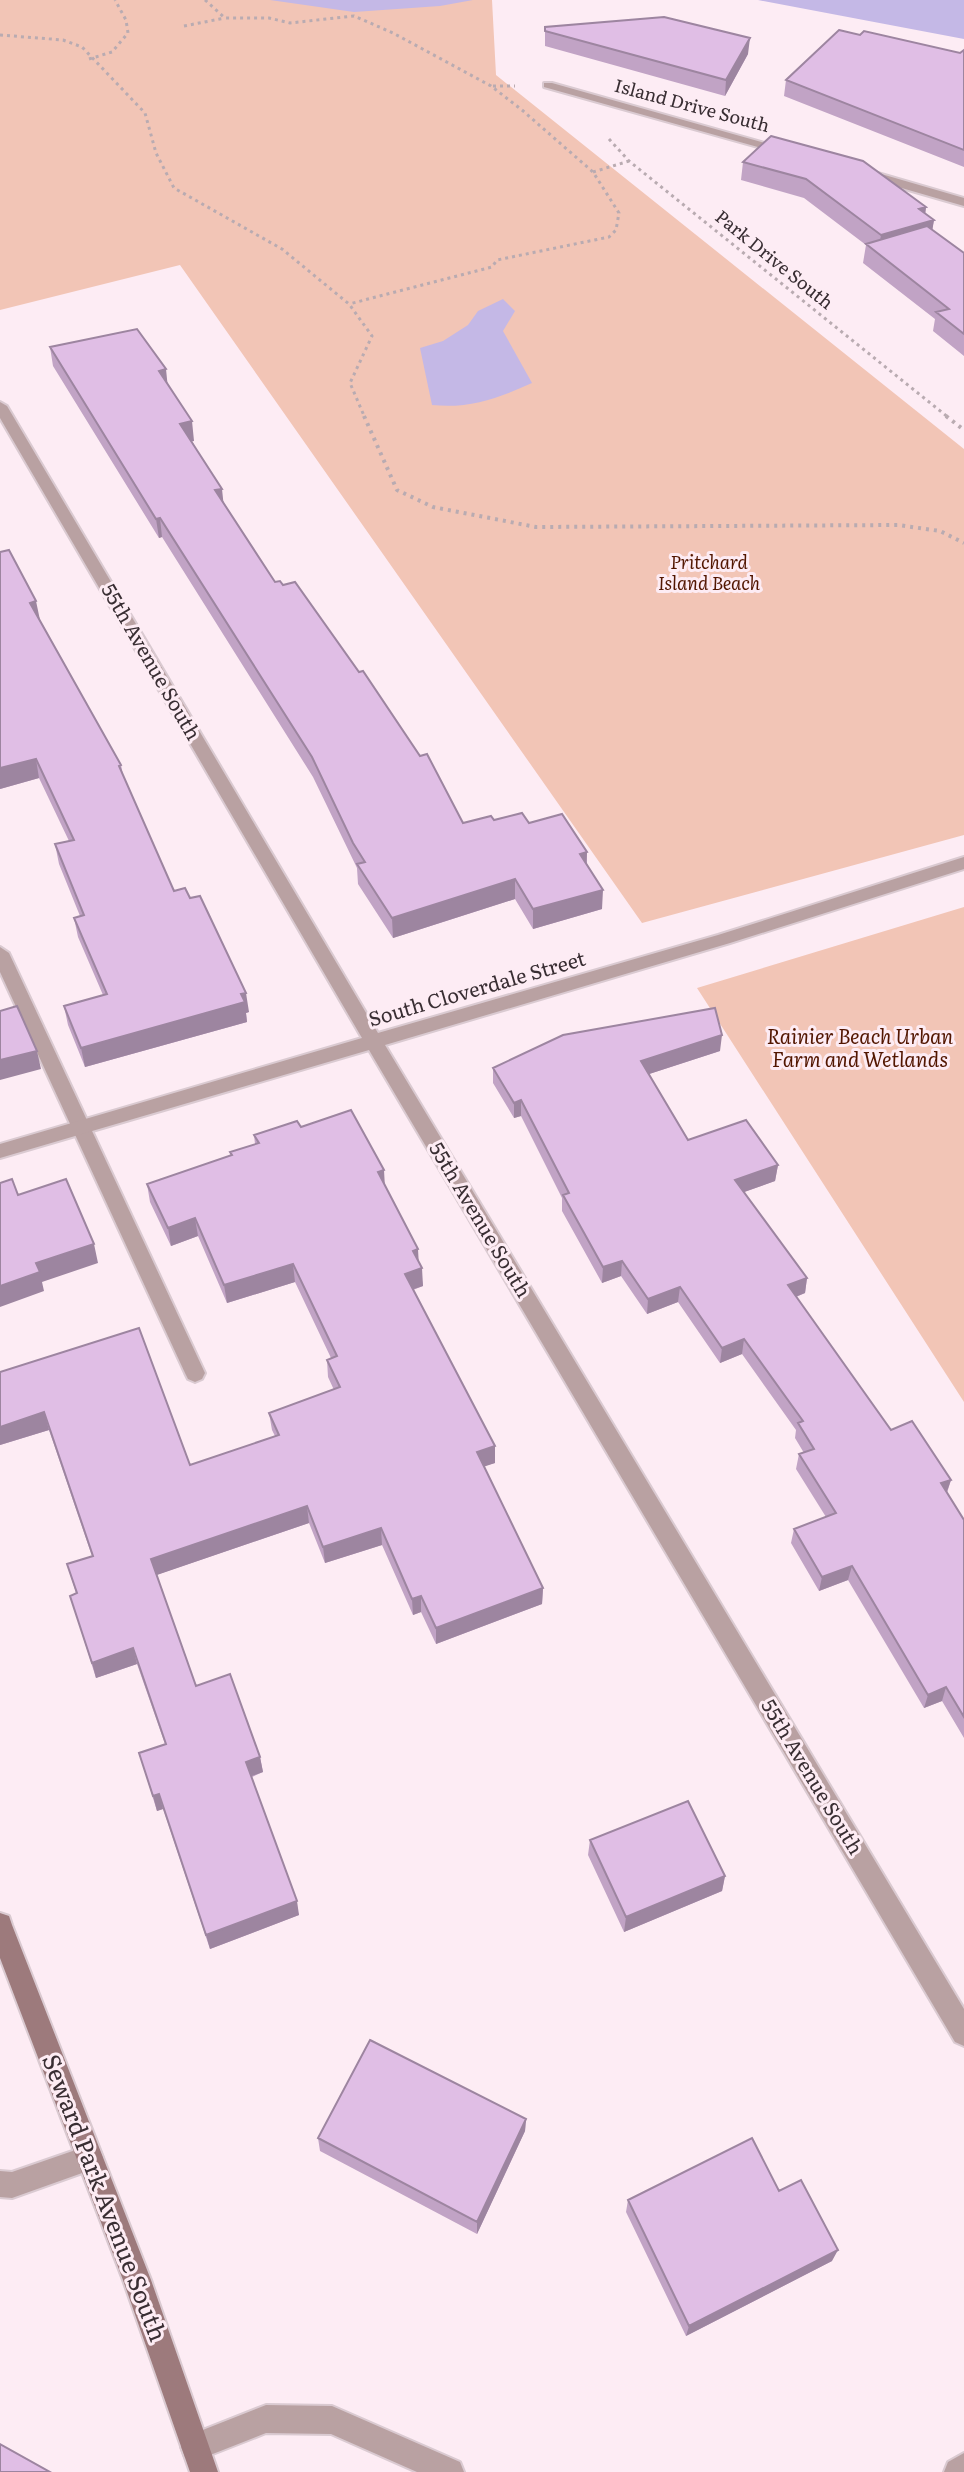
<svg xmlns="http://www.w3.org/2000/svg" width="964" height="2472" font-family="Literata,serif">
<rect width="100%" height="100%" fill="#fdecf4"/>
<path fill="#f2c5b6" d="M0,0h492l4,75 468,374v386l-322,88 -462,-658 -180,45z
M964,907v495l-267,-414z"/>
<path fill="#c4b8e6" d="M270,0h203l-33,6 -86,6z
M758,0h206v39z
M503,299l12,12 -12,20 29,52c-33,15 -63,26 -100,22l-12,-57 23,-7 25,-16 10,-14z"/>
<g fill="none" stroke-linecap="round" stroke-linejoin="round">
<defs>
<path id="lane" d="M0,947l9,6 196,420 -3,6 -7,3 -7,-3 -3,-6 -185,-401z"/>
<path id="street" d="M544,83h8l241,68 -10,3 -239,-67z
M864,169l100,29v8l-104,-30 -2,-3z
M0,402l7,4 371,627 340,-98 246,-78v12l-234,74 -345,102 579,964v37l-9,-4 -586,-992 -369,108v-14l362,-106 -362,-620z
M90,2145l9,4 4,9 -4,9 -87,31 -12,-1v-26l12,1z
M266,2405l66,1 128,56 4,10h-47l-86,-38 -65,-1 -71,28 -10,-4 -4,-10 4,-10z
M964,2453v19h-20l4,-10z"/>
<path id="secondary" d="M0,1913l9,3 3,9 139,355 67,192h-28l-67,-192 -123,-322z"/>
</defs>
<use href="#lane" stroke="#dacad1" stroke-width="4"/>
<use href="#street" stroke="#dacad1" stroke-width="4"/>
<use href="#secondary" stroke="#dacad1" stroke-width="4"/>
<path stroke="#b9abb1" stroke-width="3" stroke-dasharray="3 4" stroke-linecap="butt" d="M205,0l20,18h44l21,5 64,-7 39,17 98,53 31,24 71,62 26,41 -3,17 -7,7 -112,23 -5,7 -143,37
M184,26l41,-8
M0,35l63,5 19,7 63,66 11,40 18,35 108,61 67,55 23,32 -22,47 15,35
M89,59l23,-7 16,-19 -2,-13 -11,-20
M493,86h22
M609,139l20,22 320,257
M593,172l36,-11"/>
<path stroke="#b9abb1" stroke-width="4" stroke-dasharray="3 5" stroke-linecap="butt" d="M364,416l33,74 36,17 103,20 362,-2 42,6 24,12
M946,416l18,14"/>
<use href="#lane" fill="#b9a1a2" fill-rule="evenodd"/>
<use href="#street" fill="#b9a1a2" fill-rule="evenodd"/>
<use href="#secondary" fill="#9d7a7c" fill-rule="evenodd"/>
</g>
<path fill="#c1a3c5" d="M545,27l203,27 -23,42 -180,-50z
M860,35l100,18 4,-3v117l-180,-71 2,-16z
M743,162l183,45 -1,7 9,6 -2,10 32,23v103l-31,-25 2,-12 -72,-56 3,-18 -62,-47 -63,-18z
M50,347l118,38 26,56h-2l32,62 51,79 188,241 31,-3 35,3 58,29v13l15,44 -69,20 -18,-30 -122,39 -35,-54 -1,-16 -44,-91 -151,-240 -3,1 -106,-172z
M40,620l81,145 2,10 51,116 75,121 -3,1 1,9 -162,45 -17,-42 -4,-19 39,-11 -25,-58 -4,-19 6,-2 -21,-52 -4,-20 14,-3 -30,-63 -39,11z
M720,1051l-71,23 39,66 90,25 -3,16 -31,11 63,86 -2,15 -9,4 95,133 60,50 -4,13 17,27v218l-22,-37 -18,7 -76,-128 -29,11 -28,-48 3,-14 32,-12 -30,-48 3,-15 5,-1 -9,-15 1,-8 -54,-76 -22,9 -42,-61 -31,12 -26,-38 -19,7 -40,-72v-13l-41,-82 -7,2 -21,-35v-15z
M301,1127l84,59 34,76 4,24 -10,4 82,173 -11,3 59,122 -1,16 -106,40 -15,-32 -8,3 -31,-70 -57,18 -16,-40 -153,52 40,111 64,71 3,15 -11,5 47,138 -89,34 -47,-140 -6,2 -18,-58 26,-9 -28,-80 -41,14 -26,-82 6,-3 -9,-29 25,-8 -43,-126 -49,15v-73l190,93 85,-29 -3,-6 -3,-17 65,-23 -6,-13 -1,-17 4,-2 -36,-76 -68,21 -29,-67 -27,10 -21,-44 -3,-18 84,-28 -1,-4 25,-8 -1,-9z
M590,1840l135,36 -3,15 -98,41 -36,-77z
M526,2119l-1,12 -48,103 -157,-83 -2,-13z
M779,2191l53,70 -146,75 -60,-124 2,-12z"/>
<path fill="#9d85a0" d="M750,38l-2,16 -23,42 1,-16z
M926,207l-2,16 10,-3 -3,18 -53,16 3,-19 38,-26z
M166,369l2,20 -9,-18z
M192,421l2,20 -11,2 -3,-19z
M222,489l2,19 -9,-18z
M160,518l2,19 -3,1 -3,-19z
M36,601l4,19 -10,-17z
M36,759l3,19 -39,11v-21z
M587,852l-1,20 -6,-18z
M515,879v20l-122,39 -1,-20z
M603,890l-1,19 -69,20v-20z
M246,993l3,19 -3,1 1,9 -162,45 -4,-19z
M722,1035l-2,16 -80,26 1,-16z
M37,1051l4,18 -41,11v-20z
M521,1100v16l-7,2v-15z
M778,1165l-3,16 -42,15 2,-16z
M384,1170l1,18 -7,-16z
M195,1218l3,18 -27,10 -3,-18z
M94,1244l4,19 -56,19 2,9 -44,16v-21l36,-23z
M418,1249l1,18 -6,-16z
M622,1261l-1,15 -19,7 1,-16z
M293,1264l2,18 -68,21 -3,-18z
M422,1268l1,18 -18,6v-18z
M807,1278l-2,15 -20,8 3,-16z
M680,1287l-2,15 -31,12 1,-15z
M744,1339l-2,15 -22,9 2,-15z
M44,1412l5,18 -49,15v-18z
M495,1446v17l-18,6v-17z
M951,1480l-5,14 -5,-11z
M307,1506l2,17 -155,53 -3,-17z
M381,1528l1,17 -57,18 -2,-16z
M852,1566l-4,14 -29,11 3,-14z
M543,1588l-1,16 -106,40v-16z
M421,1596v16l-8,3 -1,-16z
M133,1648l4,16 -41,14 -4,-15z
M946,1687l-4,14 -18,7 4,-13z
M260,1757l3,15 -14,5 -3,-15z
M159,1794l4,15 -6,2 -4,-15z
M725,1876l-3,15 -98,41 2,-15z
M297,1901l2,14 -89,34 -4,-14z
M526,2119l-1,12 -48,103v-12z
M838,2250l-6,11 -146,75 3,-10z"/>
<path fill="#e0bee5" stroke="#9d85a0" stroke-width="2" d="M664,17l86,21 -24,42 -181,-49v-4z
M839,30l21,5 4,-4 96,22 4,-3v100l-178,-70z
M771,136l92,25 63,46 -7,2 15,11 -53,15 -75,-56 -63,-17z
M927,226l37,27v81l-28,-22 13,-3 -83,-65z
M137,329l29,40 -7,2 33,50 -12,3 42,65 -7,1 60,92 5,-1 3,4 12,-3 64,90 4,-1 57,85 7,-2 36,69 28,-7 3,4 28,-7 7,10 33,-9 25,38 -7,2 23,36 -70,19 -18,-30 -123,39 -35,-54 8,-2 -12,-19 -41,-86 -152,-239 -4,1 -106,-172z
M9,550l27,51 -6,2 91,162 -2,1 55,125 11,-3 5,10 10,-2 46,97 -5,1 4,8 -164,46 -17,-42 43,-12 -33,-76 10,-3 -29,-71 19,-4 -38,-81 -36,9v-216z
M17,1006l20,45 -37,9v-49z
M715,1008l7,27 -81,26 47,79 58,-20 32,45 -43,15 72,98 -19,7 103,145 21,-9 39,59 -10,3 23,37v197l-18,-30 -18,8 -76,-129 -30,11 -28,-48 42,-16 -37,-59 15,-5 -16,-26 5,-2 -59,-82 -22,9 -42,-61 -32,12 -26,-38 -19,6 -40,-72 6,-2 -48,-93 -7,3 -21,-35 70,-33z
M351,1110l33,60 -6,2 40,77 -5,2 9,17 -17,6 90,172 -18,6 66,136 -107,40 -15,-32 -9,3 -31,-71 -58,19 -16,-41 -156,53 45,127 34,-12 30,83 -14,5 51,139 -91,34 -47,-141 -6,2 -14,-43 27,-9 -33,-96 -41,15 -22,-67 7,-3 -10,-29 26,-8 -49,-144 -44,15v-55l139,-44 51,137 89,-30 -10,-22 71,-26 -13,-27 10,-4 -44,-92 -69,21 -29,-67 -27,10 -21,-44 85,-29 -2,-3 29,-9 -5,-8 43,-14 4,6z
M12,1179l6,16 48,-16 28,65 -58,19 4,9 -40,14v-103z
M688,1801l37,75 -99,41 -36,-77z
M370,2040l156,79 -49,103 -159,-84z
M752,2138l27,53 22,-11 37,70 -149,76 -61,-126z
M0,2444l50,28h-50z"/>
<g text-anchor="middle" stroke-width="6" stroke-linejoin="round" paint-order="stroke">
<g font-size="18" fill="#392e33" stroke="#fdecf4">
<text transform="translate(692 106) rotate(15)" y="6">Island Drive South</text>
<text transform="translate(774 260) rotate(39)" y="6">Park Drive South</text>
</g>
<g font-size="18" font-style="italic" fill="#521600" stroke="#fdecf4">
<text x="709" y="569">Pritchard<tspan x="709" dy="21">Island Beach</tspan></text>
</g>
<g font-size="20" fill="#392e33" stroke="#fdecf4">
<text transform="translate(151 662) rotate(60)" y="7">55th Avenue South</text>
<text transform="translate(477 989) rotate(-16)" y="7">South Cloverdale Street</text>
<text transform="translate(480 1220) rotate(59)" y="7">55th Avenue South</text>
<text transform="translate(812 1777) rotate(59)" y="7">55th Avenue South</text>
</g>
<g font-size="20" font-style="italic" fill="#521600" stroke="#fdecf4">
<text x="860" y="1044">Rainier Beach Urban<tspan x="860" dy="23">Farm and Wetlands</tspan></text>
</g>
<g font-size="24" fill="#392e33" stroke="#fdecf4">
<text transform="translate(104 2198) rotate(69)" y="8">Seward Park Avenue South</text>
</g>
</g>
</svg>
